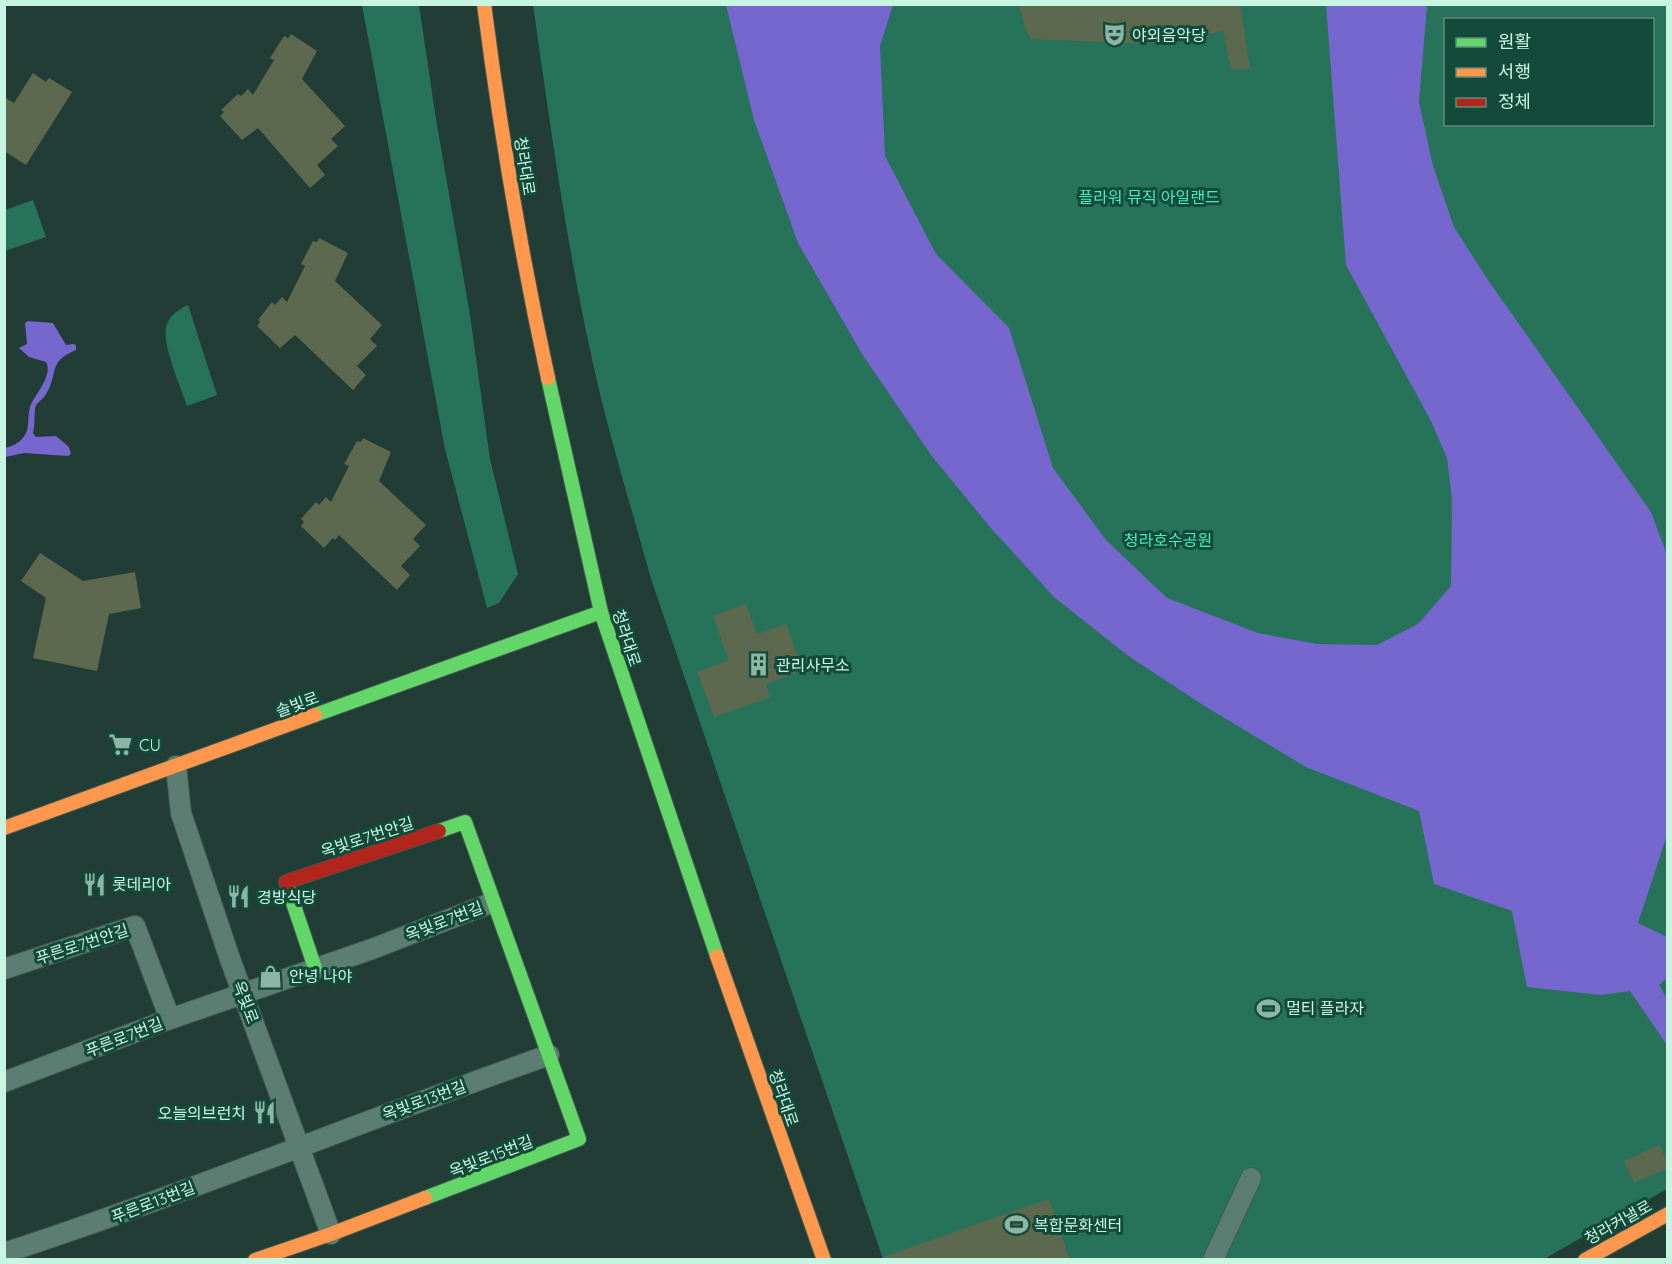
<svg xmlns="http://www.w3.org/2000/svg" width="1672" height="1264" font-family="Quicksand,'Noto Sans KR',sans-serif">
<rect width="100%" height="100%" fill="#213d35"/>
<path fill="#26735a" fill-rule="evenodd" d="M362,5h57l17,114 34,196 20,144 28,115 -19,29 -12,5 -42,-159z
M533,5h1134v1184l-123,70h-661l-232,-680c-20,-73 -43,-146 -59,-220 -26,-117 -42,-236 -59,-354zM1446,20h206v104h-206z
M33,200l13,37 -41,14v-41z
M188,305l29,90 -30,11c-6,-19 -27,-64 -20,-82 4,-10 12,-15 21,-19z"/>
<path fill="#7567cd" d="M726,5h167l-13,41 5,110 51,98 73,74 44,140 53,72 61,58 91,35 59,11 60,1 41,-21 33,-38 1,-87 -5,-41 -16,-37 -85,-156 -20,-260h101l-8,97 14,64 21,61 34,53 163,232 16,43v280l-29,88 29,14v41l-8,7 8,14v46l-37,-54 -29,4 -74,-8 -15,-76 -78,-27 -15,-73 -113,-44 -103,-62 -76,-50 -73,-58 -64,-70 -59,-72 -69,-101 -64,-111 -44,-123z
M28,321l25,2 13,22 7,-1 3,1v5c-29,12 -17,23 -30,44 -3,6 -10,8 -11,15 -1,8 0,16 -2,24l3,4 20,-1 13,11 2,7 -3,2 -44,-3 -19,4v-9c5,-1 12,-4 16,-8 11,-10 5,-24 10,-36 6,-11 22,-30 15,-42l-17,-5 -10,-9 8,-4 -2,-21z"/>
<path fill="#5d694f" d="M1019,4h221l10,65h-19l-8,-38 -71,13 -121,-5 -6,-11z
M291,34l26,17 -15,28 43,47 -14,13 7,7 -21,19 8,10 -15,13 -52,-60 -16,12 -22,-24 4,-4 -3,-2 17,-16 3,2 7,-7 5,6 21,-35 -4,-2 14,-22 4,2z
M33,73l13,9 3,-4 23,14 -46,73 -22,-14v-54l10,6z
M319,238l29,15 -13,28 47,44 -12,14 7,7 -20,20 9,9 -13,15 -58,-55 -15,13 -23,-22 3,-4 -2,-2 14,-18 3,3 7,-8 5,5 18,-36 -4,-2 12,-23 4,1z
M363,438l28,14 -12,29 47,44 -13,14 7,7 -19,20 9,9 -13,15 -58,-55 -4,5 -2,-2 -9,10 -23,-22 3,-4 -3,-3 15,-17 3,3 7,-8 5,5 18,-36 -5,-2 13,-23 4,1z
M40,553l43,28 52,-9 6,36 -32,6 -12,57 -64,-13 13,-60 -25,-17z
M746,604l11,30 29,-10 17,46 -37,14 4,13 -56,20 -17,-45 32,-12 -16,-44z
M1659,1145l9,18v5l-34,15 -10,-22z
M1049,1199l21,61h-187v-3z"/>
<g fill="none" stroke-linecap="round" stroke-linejoin="round">
<defs>
<path id="street" d="M176,766l5,47 49,146 101,275
M4,969l131,-43 35,93
M4,1082l166,-63 202,-70 119,-46
M4,1253c184,-60 363,-134 545,-198
M1213,1260l38,-82"/>
<path id="fast" d="M548,378l53,234 116,344
M315,715l286,-103
M287,885l28,83
M425,1198l154,-59 -114,-317 -26,9"/>
<path id="slow" d="M484,4c16,125 37,250 64,374
M4,828l311,-113
M717,956l107,304
M255,1260l76,-26 94,-36
M1585,1260l83,-46"/>
<path id="jam" d="M287,885l-1,-3 153,-51"/>
</defs>
<use href="#street" stroke="#425b52" stroke-width="22"/>
<use href="#fast" stroke="#425b52" stroke-width="16"/>
<use href="#slow" stroke="#425b52" stroke-width="16"/>
<use href="#jam" stroke="#425b52" stroke-width="16"/>
<use href="#street" stroke="#5c7d72" stroke-width="20"/>
<use href="#fast" stroke="#63d668" stroke-width="14"/>
<use href="#slow" stroke="#ff974d" stroke-width="14"/>
<use href="#jam" stroke="#b3261e" stroke-width="14"/>
</g>
<defs>
<symbol id="theatre-bare" viewBox="-9 -9 18 18"><path d="M-5-5.5Q0-4 5-5.5V0Q5 5 0 6Q-5 5-5 0ZM-3.3-2.5H-1v1.5H-3.3ZM1-2.5H3.3v1.5H1ZM-2.8 1Q0 5.5 2.8 1Z" fill="#8db5a5" stroke="#144a39" stroke-width="2.5" paint-order="stroke"/></symbol>
<symbol id="building-bare" viewBox="-9 -9 18 18"><path d="M-4-6H4V6H1V3H-1V6H-4ZM-2.5-4.3h1.7v1.8h-1.7ZM.8-4.3h1.7v1.8H.8ZM-2.5-1h1.7V.8h-1.7ZM.8-1h1.7V.8H.8Z" fill="#8db5a5" stroke="#144a39" stroke-width="2.5" paint-order="stroke"/></symbol>
<symbol id="supermarket-bare" viewBox="-9 -9 18 18"><path d="M-6-5.5h2.5l.6 2H6L4.5 2H-2.5L-4.4-4H-6ZM-1.5 3.2a1.3 1.3 0 1 0 .1 0ZM3 3.2a1.3 1.3 0 1 0 .1 0Z" fill="#8db5a5" stroke="#144a39" stroke-width="2.5" paint-order="stroke"/></symbol>
<symbol id="restaurant-bare" viewBox="-9 -9 18 18"><path d="M-5-6h1v4h1v-4h1v4h1v-4h1v5L-1.5 .5V6h-2V.5L-5-1ZM5-6V6H3V1.5H1.5Q1.5-4 5-6Z" fill="#8db5a5" stroke="#144a39" stroke-width="2.5" paint-order="stroke"/></symbol>
<symbol id="shop-bare" viewBox="-9 -9 18 18"><path d="M-5-2.5h2.3a2.7 3.5 0 0 1 5.4 0H5L5.5 6h-11ZM-1.5-2.5h3a1.5 2.3 0 0 0-3 0Z" fill="#8db5a5" stroke="#144a39" stroke-width="2.5" paint-order="stroke"/></symbol>
<symbol id="stadium-bare" viewBox="-9 -9 18 18"><path d="M0-5a6.5 5 0 1 0 0 10a6.5 5 0 1 0 0-10ZM-3.5-1.8h7v3.6h-7Z" fill="#8db5a5" stroke="#144a39" stroke-width="2.5" paint-order="stroke"/></symbol>
</defs>
<g fill-rule="evenodd">
<use href="#theatre-bare" x="1098" y="18" width="33" height="33"/>
<use href="#building-bare" x="742" y="648" width="33" height="33"/>
<use href="#supermarket-bare" x="104" y="728" width="33" height="33"/>
<use href="#restaurant-bare" x="78" y="868" width="33" height="33"/>
<use href="#restaurant-bare" x="222" y="880" width="33" height="33"/>
<use href="#shop-bare" x="254" y="960" width="33" height="33"/>
<use href="#stadium-bare" x="1252" y="992" width="33" height="33"/>
<use href="#restaurant-bare" x="248" y="1096" width="33" height="33"/>
<use href="#stadium-bare" x="1000" y="1208" width="33" height="33"/>
</g>
<g text-anchor="middle" stroke-width="6" stroke-linejoin="round" paint-order="stroke">
<g font-size="16" fill="#c7f5e2" stroke="#144a39" text-anchor="start">
<text x="1132" y="41">야외음악당</text>
<text x="776" y="671">관리사무소</text>
<text x="139" y="751">CU</text>
<text x="112" y="890">롯데리아</text>
<text x="257" y="903">경방식당</text>
<text x="289" y="982">안녕 나야</text>
<text x="1286" y="1014">멀티 플라자</text>
<text x="246" y="1119" text-anchor="end">오늘의브런치</text>
<text x="1034" y="1231">복합문화센터</text>
</g>
<g font-size="16" fill="#c7f5e2" stroke="#144a39">
<text transform="translate(525 166) rotate(81)" y="6">청라대로</text>
<text transform="translate(627 638) rotate(72)" y="6">청라대로</text>
<text transform="translate(297 704) rotate(-20)" y="6">솔빛로</text>
<text transform="translate(367 837) rotate(-18)" y="6">옥빛로7번안길</text>
<text transform="translate(444 921) rotate(-21)" y="6">옥빛로7번길</text>
<text transform="translate(82 944) rotate(-18)" y="6">푸른로7번안길</text>
<text transform="translate(246 1002) rotate(69)" y="6">옥빛로</text>
<text transform="translate(124 1037) rotate(-21)" y="6">푸른로7번길</text>
<text transform="translate(784 1098) rotate(71)" y="6">청라대로</text>
<text transform="translate(424 1100) rotate(-20)" y="6">옥빛로13번길</text>
<text transform="translate(491 1156) rotate(-21)" y="6">옥빛로15번길</text>
<text transform="translate(153 1202) rotate(-21)" y="6">푸른로13번길</text>
<text transform="translate(1618 1222) rotate(-29)" y="6">청라커낼로</text>
</g>
<g font-size="16" fill="#42eeba" stroke="#144a39">
<text x="1149" y="203">플라워 뮤직 아일랜드</text>
<text x="1168" y="546">청라호수공원</text>
</g>
</g>
<rect width="1672" height="1264" fill="none" stroke="#c7f5e2" stroke-width="12"/>
<rect x="1444" y="18" width="210" height="108" fill="#144a39" stroke="#5c8e7d" stroke-width="1.5"/>
<rect x="1456" y="38" width="30" height="9" fill="#63d668" stroke="#5c8e7d" stroke-width="1.5"/>
<text x="1498" y="48" font-size="18" fill="#c7f5e2">원활</text>
<rect x="1456" y="68" width="30" height="9" fill="#ff974d" stroke="#5c8e7d" stroke-width="1.5"/>
<text x="1498" y="78" font-size="18" fill="#c7f5e2">서행</text>
<rect x="1456" y="98" width="30" height="9" fill="#b3261e" stroke="#5c8e7d" stroke-width="1.5"/>
<text x="1498" y="108" font-size="18" fill="#c7f5e2">정체</text>
</svg>
